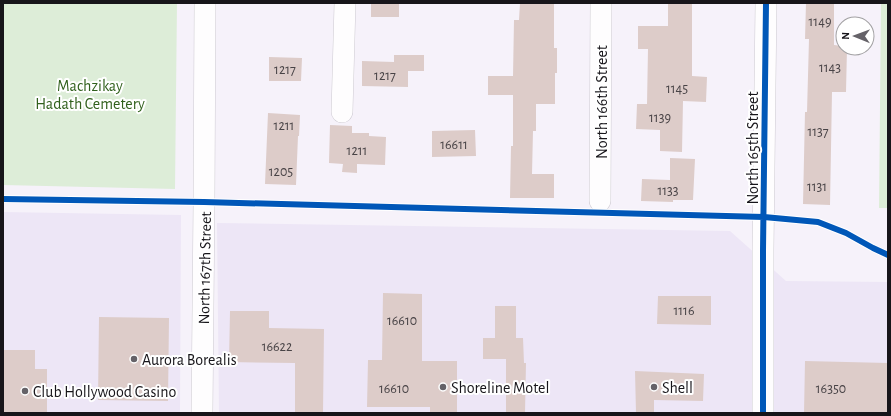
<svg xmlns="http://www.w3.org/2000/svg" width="891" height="416" font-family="'Alegreya Sans',sans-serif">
<rect width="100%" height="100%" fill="#f6f2fa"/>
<path fill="#ede6f6" d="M3,212l178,3 -1,198h-177z
M217,223l513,8 56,50 102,1v131h-669z"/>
<path fill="#ddedd8" d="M3,3h174l-2,186 -172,-4z
M881,3h7v205h-9z"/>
<path fill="#ddccc9" d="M371,3h28v14h-28z
M520,3h34v45h3v25h-2v31h-19v27h-3l-1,43h22v24h-44l1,-52h2v-51h-25v-19h25l1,-56h5z
M668,3h24v73l15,1 -1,25 -23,-1 -1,51 -22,-1v-21l-24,-1 1,-25h10l1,-55h-10v-23h30z
M806,3h28v42l9,1v2h4l-1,44h-14l-2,113 -27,-1 2,-92h2l2,-73h-4z
M394,55h30v16h-16v16l-46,-1v-25l32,1z
M269,57l33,1 -1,23h-32z
M268,113l32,2 -1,21h-1l-2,49 -31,-1z
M330,125l22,1v7h17v3l17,1 -1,28 -28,-1v9l-15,-1 1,-8 -14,-1z
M475,130l1,26 -44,1v-26z
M670,158l25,1 -2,41h-20v2l-32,-1 1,-22 28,1z
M383,293l39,1v67h35v52h-27v-6h-63l1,-47h14z
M658,296h53v29l-54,-1z
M495,306h21v32h7l1,25h2l-1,50h-19v-54h-23v-21h12z
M230,311h39v17l55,1 -1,84h-28v-50l-66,-1z
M99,317l70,1 -1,83 -70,-1z
M3,350h32v19h12v44h-44z
M805,361l83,2v50h-84z
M635,371l69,3 -1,27 -49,-1v13h-18z"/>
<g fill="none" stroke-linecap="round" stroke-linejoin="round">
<defs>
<path id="minor" d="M342,112l3,-109
M600,201l1,-198
M202,413l2,-211 1,-199
M763,413v-163l3,-247"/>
</defs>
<use href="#minor" stroke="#cdcad1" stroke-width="22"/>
<use href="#minor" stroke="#fefdfe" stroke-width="21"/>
<defs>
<path id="cycleway" d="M3,199l201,3 560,15 54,5 28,11 27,15 15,7
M763,413v-163l3,-247"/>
</defs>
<use href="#cycleway" stroke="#fff" stroke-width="8"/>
<use href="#cycleway" stroke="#0057b8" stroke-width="6"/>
</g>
<g fill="#656268" stroke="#fff" stroke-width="1.5">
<circle cx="134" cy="359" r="4"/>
<circle cx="443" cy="387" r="4"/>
<circle cx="654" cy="387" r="4"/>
<circle cx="25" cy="391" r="4"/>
</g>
<g text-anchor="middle" stroke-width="4" stroke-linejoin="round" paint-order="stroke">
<g font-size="14" fill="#484346">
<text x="820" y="26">1149</text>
<text x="830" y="72">1143</text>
<text x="285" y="74">1217</text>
<text x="385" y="80">1217</text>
<text x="677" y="93">1145</text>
<text x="660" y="122">1139</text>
<text x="284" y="130">1211</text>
<text x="818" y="136">1137</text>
<text x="454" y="149">16611</text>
<text x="357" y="155">1211</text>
<text x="281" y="176">1205</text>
<text x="817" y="191">1131</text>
<text x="668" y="195">1133</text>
<text x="684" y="315">1116</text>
<text x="402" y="325">16610</text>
<text x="277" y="351">16622</text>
<text x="394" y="393">16610</text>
<text x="831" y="393">16350</text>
</g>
<g font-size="16" fill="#30601c" stroke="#fff">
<text x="90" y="91">Machzikay<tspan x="90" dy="18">Hadath Cemetery</tspan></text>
</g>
<g font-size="16" fill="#17151a" stroke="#fff">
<text transform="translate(601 102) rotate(-90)" y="6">North 166th Street</text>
<text transform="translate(752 148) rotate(-90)" y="6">North 165th Street</text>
<text transform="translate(204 268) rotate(-89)" y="6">North 167th Street</text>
</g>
<g font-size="16" fill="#17151a" stroke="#fff" text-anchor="start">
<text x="142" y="365">Aurora Borealis</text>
<text x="451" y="393">Shoreline Motel</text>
<text x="662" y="393">Shell</text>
<text x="33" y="397">Club Hollywood Casino</text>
</g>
</g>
<rect width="891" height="416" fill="none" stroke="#17151a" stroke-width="8"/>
<g transform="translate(855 36) rotate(271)"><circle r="19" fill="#ffffff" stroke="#a2a1a3"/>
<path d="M0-3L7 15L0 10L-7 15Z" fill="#656268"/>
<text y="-6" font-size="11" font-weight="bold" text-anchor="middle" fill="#17151a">N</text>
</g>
</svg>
